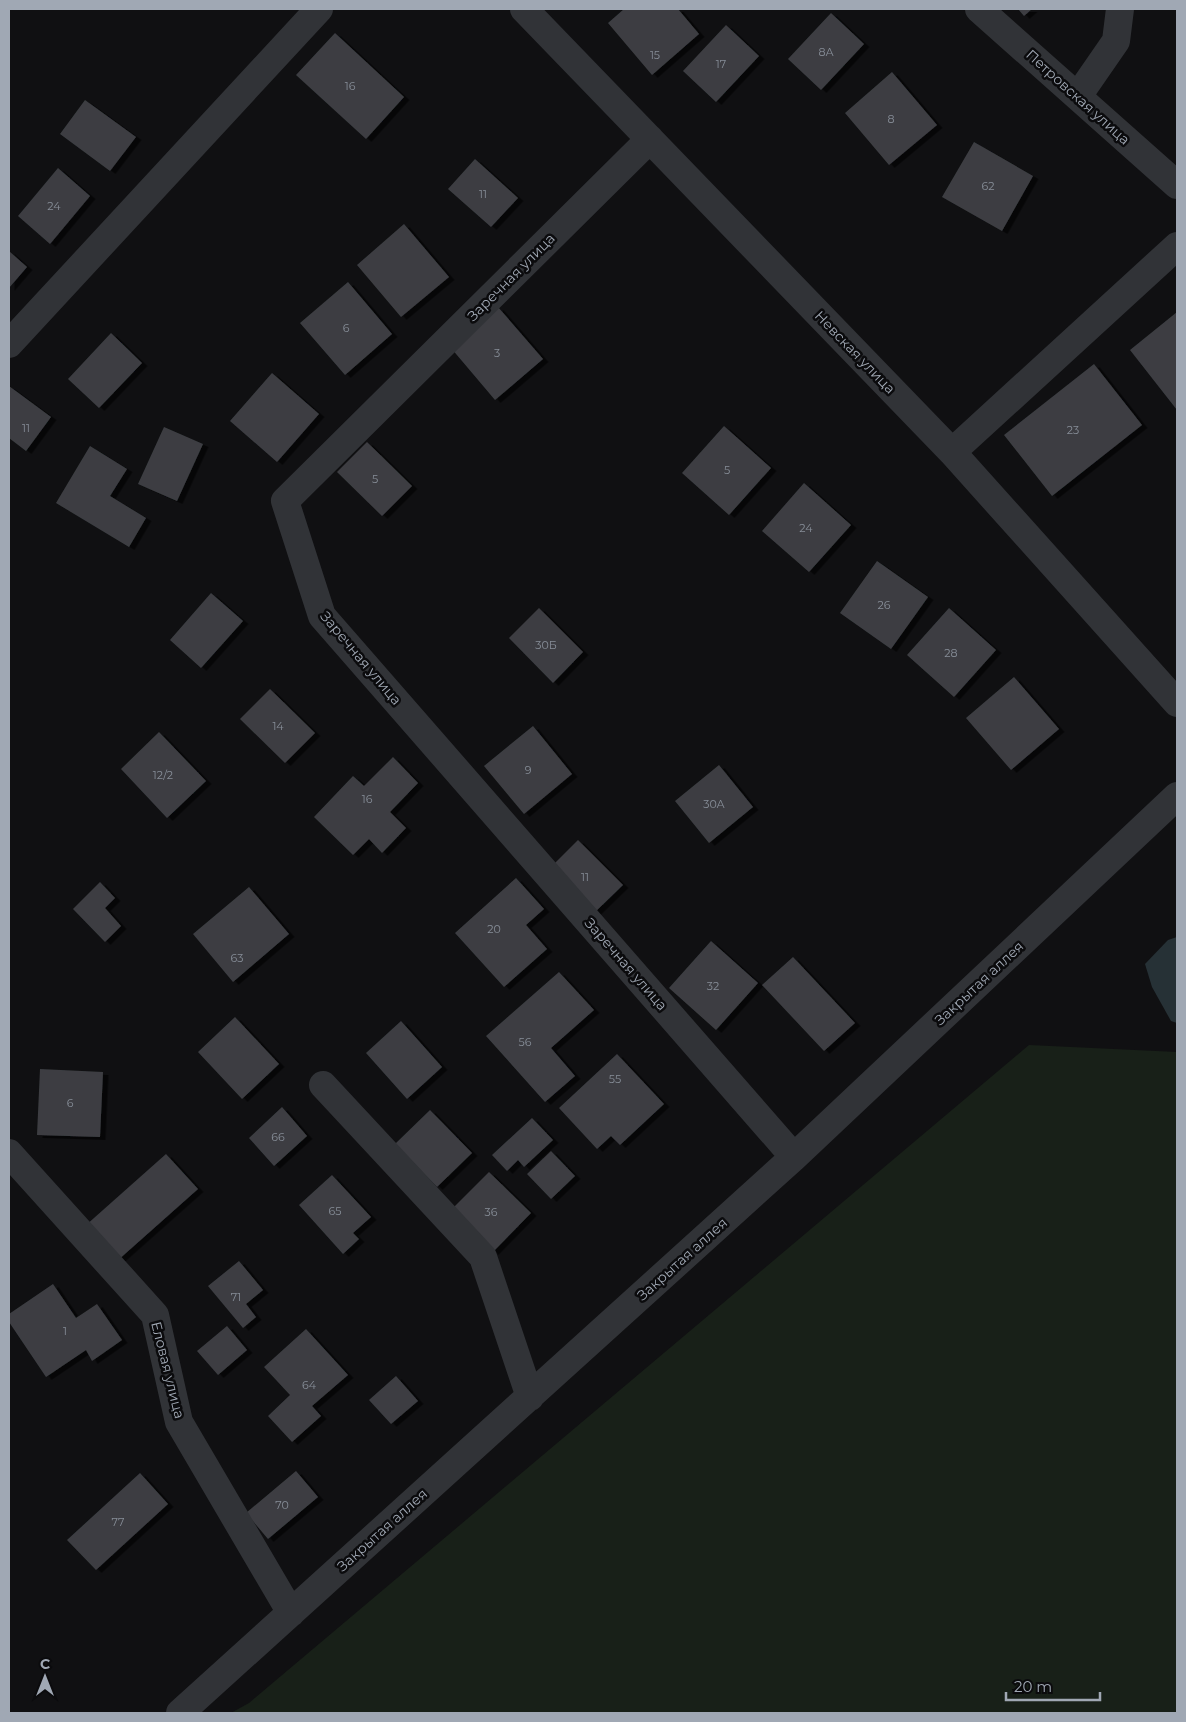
<svg xmlns="http://www.w3.org/2000/svg" width="1186" height="1722" font-family="Montserrat,sans-serif">
<defs>
<filter id="shadow"><feDropShadow dx="5.5" dy="3" stdDeviation="0" flood-color="#0009"/></filter>
</defs>
<rect width="100%" height="100%" fill="#101012"/>
<path fill="#182018" d="M1029,1045l148,7v661h-946l18,-10z"/>
<path fill="#263136" d="M1177,937v86l-6,-2 -19,-34 -7,-23 23,-24z"/>
<path fill="#3c3e42" filter="url(#shadow)" d="M624,9h54l21,25 -47,41 -44,-52z
M1018,9h14l-8,7z
M831,13l33,31 -43,46 -33,-31z
M726,25l33,31 -43,46 -33,-31z
M335,33l69,64 -38,42 -70,-64z
M892,72l45,53 -48,40 -44,-52z
M85,100l51,37 -26,34 -50,-37z
M974,142l59,34 -31,55 -60,-34z
M475,159l43,39 -27,29 -43,-38z
M58,168l32,28 -40,48 -32,-28z
M404,224l45,53 -48,40 -44,-52z
M9,251l18,16 -18,21z
M348,282l44,52 -47,41 -45,-52z
M498,307l45,52 -48,41 -44,-52z
M1177,312v98l-47,-60z
M111,333l31,30 -43,45 -31,-29z
M1094,364l48,61 -90,71 -48,-61z
M272,373l47,41 -42,48 -47,-41z
M9,386l42,31 -25,34 -17,-13z
M724,426l47,42 -42,47 -47,-42z
M164,427l39,17 -26,57 -39,-17z
M367,442l45,44 -30,30 -45,-44z
M90,446l37,23 -17,27 36,22 -17,29 -73,-44z
M804,483l47,42 -42,47 -47,-41z
M877,561l51,36 -37,52 -51,-36z
M211,593l32,28 -42,47 -31,-28z
M539,608l44,44 -30,31 -44,-45z
M949,608l47,42 -42,47 -47,-42z
M1014,677l45,52 -48,41 -45,-52z
M270,689l45,44 -30,30 -45,-44z
M533,726l39,48 -48,40 -40,-48z
M159,732l47,49 -39,37 -46,-49z
M393,757l25,26 -28,29 16,16 -24,25 -13,-14 -16,16 -39,-38 39,-41 11,10z
M719,765l34,42 -44,36 -34,-42z
M578,840l45,45 -30,29 -45,-44z
M516,878l28,31 -18,16 21,24 -43,38 -49,-54z
M100,882l15,16 -10,10 16,18 -16,16 -32,-33z
M249,887l40,47 -56,48 -40,-48z
M711,941l47,42 -42,47 -47,-42z
M793,957l62,66 -31,28 -62,-66z
M559,972l35,38 -43,38 24,28 -30,26 -59,-66z
M235,1017l44,47 -37,35 -44,-47z
M401,1021l41,46 -35,32 -41,-46z
M617,1054l47,50 -44,41 -9,-9 -14,13 -38,-41z
M40,1069l63,3 -3,65 -63,-2z
M282,1107l25,29 -33,30 -25,-28z
M430,1110l42,43 -35,34 -42,-43z
M532,1118l21,22 -29,27 -6,-7 -11,11 -15,-16z
M551,1151l24,25 -24,23 -24,-25z
M166,1154l32,35 -81,72 -32,-35z
M489,1172l42,41 -38,39 -42,-42z
M332,1175l39,42 -18,16 6,6 -16,15 -44,-49z
M239,1261l24,29 -17,14 10,13 -13,11 -35,-42z
M53,1284l23,34 21,-14 25,36 -30,21 -6,-11 -40,27 -37,-55v-8z
M227,1326l20,24 -29,25 -21,-24z
M306,1329l42,46 -36,31 9,10 -29,26 -24,-26 22,-21 -26,-28z
M396,1376l22,25 -27,23 -22,-24z
M296,1471l22,26 -50,42 -22,-26z
M140,1473l28,31 -72,66 -29,-30z"/>
<g fill="none" stroke-linecap="round" stroke-linejoin="round">
<path stroke="#313337" stroke-width="28" d="M524,9l428,443 225,251
M979,9l198,176
M1078,96l38,-55 4,-32
M650,139l-365,362 37,115 472,541
M9,344l310,-335
M952,452l225,-206
M323,1085l160,172 47,140
M9,1153l146,162 24,107 112,191
M180,1713l614,-556 383,-361"/>
</g>
<g text-anchor="middle" stroke-width="5" stroke-linejoin="round" paint-order="stroke">
<g font-size="11" fill="#878e98">
<text x="826" y="56">8А</text>
<text x="655" y="59">15</text>
<text x="721" y="68">17</text>
<text x="350" y="90">16</text>
<text x="891" y="123">8</text>
<text x="988" y="190">62</text>
<text x="483" y="198">11</text>
<text x="54" y="210">24</text>
<text x="346" y="332">6</text>
<text x="497" y="357">3</text>
<text x="26" y="432">11</text>
<text x="1073" y="434">23</text>
<text x="727" y="474">5</text>
<text x="375" y="483">5</text>
<text x="806" y="532">24</text>
<text x="884" y="609">26</text>
<text x="546" y="649">30Б</text>
<text x="951" y="657">28</text>
<text x="278" y="730">14</text>
<text x="528" y="774">9</text>
<text x="163" y="779">12/2</text>
<text x="367" y="803">16</text>
<text x="714" y="808">30А</text>
<text x="585" y="881">11</text>
<text x="494" y="933">20</text>
<text x="237" y="962">63</text>
<text x="713" y="990">32</text>
<text x="525" y="1046">56</text>
<text x="615" y="1083">55</text>
<text x="70" y="1107">6</text>
<text x="278" y="1141">66</text>
<text x="335" y="1215">65</text>
<text x="491" y="1216">36</text>
<text x="236" y="1301">71</text>
<text x="65" y="1335">1</text>
<text x="309" y="1389">64</text>
<text x="282" y="1509">70</text>
<text x="118" y="1526">77</text>
</g>
<g font-size="14" fill="#a0a8b4" stroke="#0b0b0d">
<text transform="translate(1078 97) rotate(42)" y="5">Петровская улица</text>
<text transform="translate(511 277) rotate(-45)" y="5">Заречная улица</text>
<text transform="translate(855 352) rotate(46)" y="5">Невская улица</text>
<text transform="translate(361 658) rotate(50)" y="5">Заречная улица</text>
<text transform="translate(626 964) rotate(49)" y="5">Заречная улица</text>
<text transform="translate(979 983) rotate(-43)" y="5">Закрытая аллея</text>
<text transform="translate(682 1259) rotate(-42)" y="5">Закрытая аллея</text>
<text transform="translate(168 1370) rotate(76)" y="5">Еловая улица</text>
<text transform="translate(382 1530) rotate(-42)" y="5">Закрытая аллея</text>
</g>
</g>
<rect width="1186" height="1722" fill="none" stroke="#a0a8b4" stroke-width="20"/>
<g transform="translate(45 1677)" stroke="#0b0b0d" stroke-width="4" paint-order="stroke">
<path d="M0-4L9 19L0 12L-9 19Z" fill="#a0a8b4"/>
<text y="-8" font-size="14" font-weight="bold" text-anchor="middle" fill="#a0a8b4">С</text>
</g>
<path d="M1006 1692v8h94v-8" fill="none" stroke="#a0a8b4" stroke-width="2.5"/>
<text x="1014" y="1692" font-size="15" fill="#a0a8b4" stroke="#0b0b0d" stroke-width="4" paint-order="stroke">20 m</text>
</svg>
